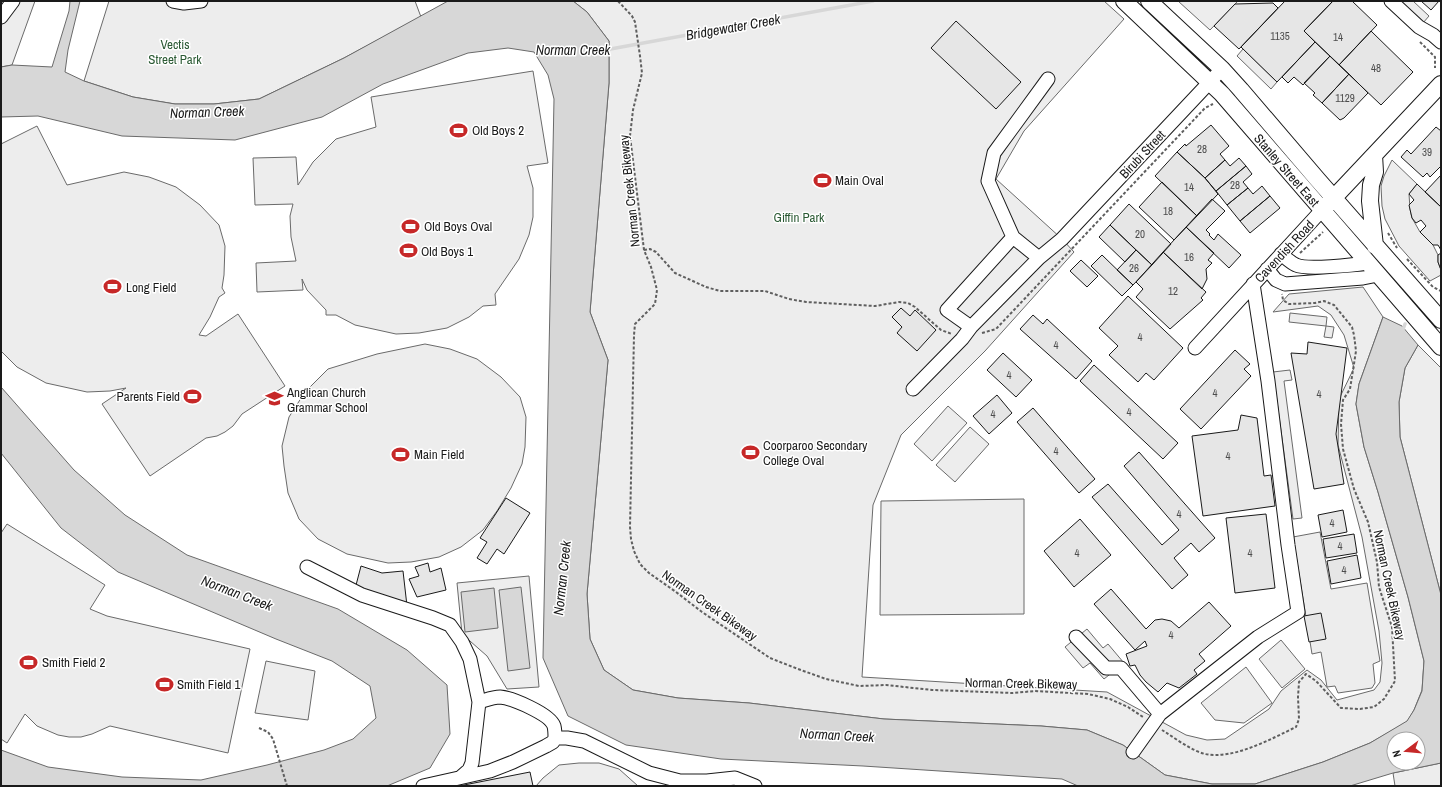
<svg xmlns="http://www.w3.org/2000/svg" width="1442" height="787" font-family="'Archivo Narrow',sans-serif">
<rect width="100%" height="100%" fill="#fff"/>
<path fill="#ededed" stroke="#6a6a6a" d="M1,1h34l-23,64 -11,2z
M109,1h306l6,16 -77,41 -85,41 -45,5h-39l-42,-7 -49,-16z
M573,1h531l20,18 -100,112 -28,48 66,60 12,13 -89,99 -84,84 -28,70 -11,172 245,15 79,43 21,5 18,-1 44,-30 12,-18 26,-21 14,10 16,20 37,-10 6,-8 2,-19 -3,-32 -17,-94 -24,-92 1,-46 15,-31 -10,-33 -13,-20 -13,-9 -45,6 16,-18 74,-7 20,30 -24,67 -3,20 8,43 14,45 30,105 16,64 -2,29 -8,20 -7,12 -37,21 -47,19 -68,22h-43l-47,-9 -42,-30 -36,-15 -46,-4 -157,-7 -135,-16 -71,-5 -45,-8 -29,-20 -14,-31 -3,-45 21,-234 -18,-48 19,-229v-42l-22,-29z
M1178,1h60l-28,29z
M1400,1h13l16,15 -6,7z
M1243,49l34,33 -6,7 -34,-33z
M533,71l15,92 -21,3 6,22v29l-4,18 -10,24 -24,35 1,11 -13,1 -14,11 -22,11 -28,5 -23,1 -41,-9 -19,-10h-10v-5l-19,-20 -5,-11 1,11 -46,2 -1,-29 40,-2 -5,-24 -1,-21 3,-12 -38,1 -2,-47 43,-1 2,28 15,-23 23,-23 40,-12 -5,-30z
M37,126l30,59 57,-13 25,5 27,10 24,18 19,20 6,21 -1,29 -2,13 3,5 -6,4 -9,20 -11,18 7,1 32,-22 47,72 -43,28 -9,12 -8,6 -8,4 -11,2 -56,38 -48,-72 24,-16 -16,3 -23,1 -41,-9 -29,-16 -16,-16v-207z
M1392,160l25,24 -8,10 1,15 2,9 8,14 13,13 5,10v7l3,8v5l-11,6 -31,-35 -14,-27 -3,-13 -1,-20 3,-10z
M1290,313l37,4 -1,9 8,1 -2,11 -8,-1 2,-11 -37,-4z
M425,344l25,5 27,10 24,18 19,20 6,20 -1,30 -3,17 -11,24 -14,23 -14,19 -22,17 -22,10 -28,5 -23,1 -41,-9 -29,-15 -19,-20 -11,-26 -4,-27 -2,-20 7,-29 16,-25 23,-23 49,-15z
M1418,345l23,23v227l-41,-158 -1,-35 6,-34z
M1290,370l2,10 -8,1 18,137 -9,1 -20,-147z
M948,406l19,17 -35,38 -18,-17z
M970,427l19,17 -34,38 -19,-17z
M1024,499v115l-144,1 1,-114z
M7,524l98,61 -15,24 17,7 143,33 -22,104 -118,-27 -18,8 -11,3h-12l-11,-2 -21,-9 -12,-12 -18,29 -6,-4v-206z
M1320,532l11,57 36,-6 13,78 -7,3 2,19 -3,5 -34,5 -3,-7 -8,1 -6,-35 -9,2 -19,-117z
M529,576l10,111 -32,2 -20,-33 -25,-22 -5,-51z
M1087,629l16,19 5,-4 16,19 -20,16 -14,-16 -7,5 -18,-21z
M1281,640l24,29 -23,19 -23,-29z
M266,661l49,10 -7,49 -53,-7z
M1246,667l26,36 -28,20 -29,-3 -14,-17z
M579,763h20l20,6 19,17h-102l7,-8 16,-13z
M1441,763v23h-46l-2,-13z"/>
<path fill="#d7d7d7" stroke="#6a6a6a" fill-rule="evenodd" d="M70,1h10l-12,49 -3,22 19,9 49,16 42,7h39l45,-5 85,-41 104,-57h125l14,11 22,29v42l-19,229 18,48 -21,234 3,45 14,31 29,20 45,8 71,5 135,16 157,7 46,4 36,15 42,30 47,9h43l68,-22 47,-19 37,-22 7,-11 8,-19 2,-30 -16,-64 -30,-105 -14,-45 -8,-43 3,-20 24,-67 19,9 16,19 -13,23 -6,34 1,35 41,158v168l-48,10 -43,13h-272l-16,-7 -199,-13 -142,-7 -95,-14 -58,-29 -25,-58 11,-559 -6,-24 -14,-23 -26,-4 -40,5 -85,31 -61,33 -87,23 -113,-4 -84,-20 -37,1v-50l11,-2 40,2 17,-56zM1394,739h24v24h-24z
M1,387l73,83 51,45 62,40 151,54 69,41 40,35 3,49 -20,34 -43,18h-386v-36l47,17 74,10 79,3 66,-15 57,-15 29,-11 23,-21 -6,-32 -38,-25 -56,-22 -158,-67 -57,-44 -60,-75z
M521,587l9,81 -22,3 -9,-81z
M494,588l4,40 -33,4 -4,-40z"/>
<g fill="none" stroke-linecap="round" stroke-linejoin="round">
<path stroke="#d7d7d7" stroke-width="3.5" d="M605,50l268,-49
M1402,332l3,-8"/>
</g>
<path fill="#e6e6e6" stroke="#1a1a1a" d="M1285,1h48l-29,30 11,11 -38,40 -36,-35z
M1333,1h19l25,24 -38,40 -35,-34z
M1421,1h18l-8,9z
M1273,3l5,5 -39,41 -25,-23 21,-22z
M956,21l65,61 -25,27 -65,-61z
M1371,31l42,41 -32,33 -42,-40z
M1315,42l15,14 -27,29 -9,-8 -6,6 -6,-6z
M1330,56l19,18 -27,29 -9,-8 2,-2 -11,-10z
M1349,74l19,19 -24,25 -4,2 -18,-17z
M1211,125l18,21 -9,8 5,6 -20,18 -28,-26 8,-8 1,2z
M1436,127l5,4v35l-11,11 -3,-4 -4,4 -22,-20 6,-7 4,4z
M1177,152l28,26 13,16 -21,22 -42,-40z
M1239,158l7,8 -30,25 -11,-13 20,-18 5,6z
M1246,166l6,8 -9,8 5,6 -21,17 -11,-14z
M1441,175v32l-16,-15z
M1162,182l35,34 -23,24 -35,-33z
M1417,184l24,23v43l-3,-5h-5l-13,-13 6,-6 -5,-6 -5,3 -4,-5 -3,-13 5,-5 -5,-6z
M1262,186l8,10 -30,25 -13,-16 21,-17 5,6z
M1270,196l10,12 -30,25 -10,-12z
M1212,199l13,12 -19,19 4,4 -1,1 5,5 4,-6 23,21 -12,13 -43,-41z
M1129,204l42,40 -19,21 -42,-40z
M1110,225l26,25 -11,12 -26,-25z
M1186,227l28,26 -6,7 4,3 -6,6 1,10 -5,10 -39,-37z
M1136,250l16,15 -19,20 -16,-15z
M1163,252l43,40 -5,6 2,2 -33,29 -34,-32 7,-8 -7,-7z
M1441,253v17l-3,-8v-7z
M1102,255l31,30 -11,11 -31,-30z
M1081,260l17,16 -11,11 -17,-16z
M1128,296l55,52 -29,32 -8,-7 -8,9 -29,-27 9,-9 -19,-18z
M901,308l9,8 5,-6 21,20 -19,21 -20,-18 5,-6 -10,-10z
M1033,315l10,9 4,-5 45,42 -16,18 -56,-50z
M1308,342l39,6 -11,86 8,50 -30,5 -23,-136 16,1z
M1235,350l15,14 -6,5 7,7 -50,53 -21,-20z
M1003,353l29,27 -16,17 -29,-27z
M1094,365l84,78 -15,16 -83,-78z
M997,395l15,18 -23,21 -16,-18z
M1033,408l62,71 -16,14 -62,-71z
M1241,415l16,3 7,58 7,-1 4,31 -72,10 -11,-80 46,-6z
M1139,452l76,86 -16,14 -8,-9 -17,15 14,17 -16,14 -80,-92 16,-13 54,61 17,-15 -55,-64z
M506,498l24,15 -26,41 -7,-5 -10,15 -10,-6 10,-16 -7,-4z
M1343,510l4,22 -25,5 -4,-22z
M1266,514l9,74 -40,5 -9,-75z
M1080,519l31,36 -37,32 -30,-36z
M1354,534l3,19 -31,5 -3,-19z
M1357,555l4,23 -30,6 -4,-23z
M428,563l2,9 11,-4 5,22 -29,7 -8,-18 10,-3 -4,-9z
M361,566l21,7 21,-2 4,35 -52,-17z
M1111,589l35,40 9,-9 7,-1 9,2 8,7 30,-26 22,24 -32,28 6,7 -11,9 3,4 -18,14 -12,-5 -9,9 -12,-10 -6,-7 -5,-10 -5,1 -4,-12 21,-8 -2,-5 -10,9 -41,-46z
M1321,613l5,26 -17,3 -5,-26z
M530,772l3,14h-74z"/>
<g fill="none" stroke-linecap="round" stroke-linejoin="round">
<defs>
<path id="minor" d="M173,1l11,2 17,-2
M1391,1l28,26 14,8 8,7
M1,17l12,-16
M1013,237l-25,-56 6,-28 54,-74
M1281,254c5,4 10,9 15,11 11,5 58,0 71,-2
M1267,269l9,11 9,4 78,-6 15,-3
M971,327l-24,-17 66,-73 26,21
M1195,348l127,-138
M913,389l49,-50 9,-12 68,-69 23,-19 160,-170
M307,567l55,28 71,23 17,7 12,17 8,17 9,43
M1076,637l30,31h15l39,46 98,-77 40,-25 -10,-67 -20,-164 -15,-97
M1133,752l27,-38
M461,777l8,-7 3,-7 7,-61c7,-2 14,-5 21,-5 12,1 50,17 54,29 1,4 1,9 1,12
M423,786l67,-15 23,-9 33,-16 7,-4 2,-4h12l17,3 65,32 31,8h27l28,-3 20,8"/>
<path id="major" d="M1124,1l98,93 219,253
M1149,1l73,68 19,21 77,90 123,140
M1374,155l1,17 -4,13 -1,16 5,45
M1327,205l114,-121"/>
</defs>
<use href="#minor" stroke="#1a1a1a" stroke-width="15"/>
<use href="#major" stroke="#1a1a1a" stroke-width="18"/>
<path stroke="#5f5f5f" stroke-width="2" stroke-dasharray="3 2" stroke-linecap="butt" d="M618,1l14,15 3,6 5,34 2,17 -9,37 -3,26 14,114 7,17 6,23 -2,14 -20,20 -1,11 -4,192 1,12 3,12 6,13 9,9 27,19 26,20 68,46 28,11 28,10 33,7 27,-1 46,5 81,3 22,-2 53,3 22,5 18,8 15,10
M1420,42l15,15v11
M1388,233l9,15
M644,250l6,-1 6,3 19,21 31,14 14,4h45l24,8 17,3 69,4 24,-4 9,1 7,4 26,23 11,4
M1300,253l23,-21
M1407,259l26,28 8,4
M982,333l14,-4 209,-221 8,-4
M259,728l9,4 5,7 14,47
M1162,730c13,8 28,20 43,24 28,6 66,-15 91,-27l3,-8 -1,-22 1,-15 7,-8 10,7 25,27 19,1 14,-2 10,-8 11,-18 -3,-54 -13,-40 -2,-25 -9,-40 -14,-33 -11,-40 -2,-25 2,-24 7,-11 6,-38 -2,-16 -2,-8 -18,-22 -10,-4 -9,2 -26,1 -6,-4 -1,-6"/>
<use href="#minor" stroke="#fff" stroke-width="13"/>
<use href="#major" stroke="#fff" stroke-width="16"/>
</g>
<defs>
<symbol id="stadium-bare" viewBox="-9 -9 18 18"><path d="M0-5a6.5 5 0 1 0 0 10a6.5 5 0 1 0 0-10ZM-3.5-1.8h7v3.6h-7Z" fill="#c62828" stroke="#fff" stroke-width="2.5" paint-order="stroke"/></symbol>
<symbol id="school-bare" viewBox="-9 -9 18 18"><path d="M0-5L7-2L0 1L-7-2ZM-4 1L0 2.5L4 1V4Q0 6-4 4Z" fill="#c62828" stroke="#fff" stroke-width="2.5" paint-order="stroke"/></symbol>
</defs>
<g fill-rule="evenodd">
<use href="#stadium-bare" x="446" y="118" width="25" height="25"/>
<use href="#stadium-bare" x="810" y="168" width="25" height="25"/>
<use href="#stadium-bare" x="398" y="214" width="25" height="25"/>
<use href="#stadium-bare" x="396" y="238" width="25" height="25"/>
<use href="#stadium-bare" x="100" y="274" width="25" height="25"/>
<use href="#stadium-bare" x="180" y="384" width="25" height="25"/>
<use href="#school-bare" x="262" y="386" width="25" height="25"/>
<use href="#stadium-bare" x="738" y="440" width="25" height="25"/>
<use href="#stadium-bare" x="388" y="442" width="25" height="25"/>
<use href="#stadium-bare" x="16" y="650" width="25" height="25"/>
<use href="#stadium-bare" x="152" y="672" width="25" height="25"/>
</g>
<g text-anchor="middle" stroke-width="3" stroke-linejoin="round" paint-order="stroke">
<g font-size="11" fill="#4d4d4d">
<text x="1280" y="40">1135</text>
<text x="1338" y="41">14</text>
<text x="1376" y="72">48</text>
<text x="1345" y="102">1129</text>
<text x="1202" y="153">28</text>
<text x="1427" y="156">39</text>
<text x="1235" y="189">28</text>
<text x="1189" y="191">14</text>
<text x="1168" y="215">18</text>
<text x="1140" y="238">20</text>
<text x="1189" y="261">16</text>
<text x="1134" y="272">26</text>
<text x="1173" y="295">12</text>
<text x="1140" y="341">4</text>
<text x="1056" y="349">4</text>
<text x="1009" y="379">4</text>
<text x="1215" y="397">4</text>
<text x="1319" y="398">4</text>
<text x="1129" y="416">4</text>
<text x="993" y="418">4</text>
<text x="1056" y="455">4</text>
<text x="1228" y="460">4</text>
<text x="1179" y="518">4</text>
<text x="1332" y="527">4</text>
<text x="1340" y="550">4</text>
<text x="1077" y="557">4</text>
<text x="1250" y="557">4</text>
<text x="1344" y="574">4</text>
<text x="1171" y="639">4</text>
</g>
<g font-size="13" fill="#2b5a34" stroke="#fff">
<text x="175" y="49">Vectis<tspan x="175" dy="15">Street Park</tspan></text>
<text x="799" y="222">Giffin Park</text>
</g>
<g font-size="13" fill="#1a1a1a" stroke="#fff" text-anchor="start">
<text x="472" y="135">Old Boys 2</text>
<text x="835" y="185">Main Oval</text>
<text x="424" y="231">Old Boys Oval</text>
<text x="421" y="256">Old Boys 1</text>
<text x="126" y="292">Long Field</text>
<text x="287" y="397">Anglican Church<tspan x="287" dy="15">Grammar School</tspan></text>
<text x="180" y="401" text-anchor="end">Parents Field</text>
<text x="763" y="450">Coorparoo Secondary<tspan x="763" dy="15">College Oval</tspan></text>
<text x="414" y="459">Main Field</text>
<text x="42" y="667">Smith Field 2</text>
<text x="177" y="689">Smith Field 1</text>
</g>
<g font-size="13" fill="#1a1a1a" stroke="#fff">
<text transform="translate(1142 154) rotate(-47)" y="5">Birubi Street</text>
<text transform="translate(1287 170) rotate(49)" y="5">Stanley Street East</text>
<text transform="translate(629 191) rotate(-96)" y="5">Norman Creek Bikeway</text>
<text transform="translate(1284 251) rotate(-47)" y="5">Cavendish Road</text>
<text transform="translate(1390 585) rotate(78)" y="5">Norman Creek Bikeway</text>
<text transform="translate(710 605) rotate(35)" y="5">Norman Creek Bikeway</text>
<text transform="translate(1021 683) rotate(1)" y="5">Norman Creek Bikeway</text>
</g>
<g font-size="14" font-style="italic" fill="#1a1a1a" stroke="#fff">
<text transform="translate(733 27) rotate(-10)" y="5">Bridgewater Creek</text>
<text x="573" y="55">Norman Creek</text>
<text transform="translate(207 112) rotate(-2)" y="5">Norman Creek</text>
<text transform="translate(562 578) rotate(-84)" y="5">Norman Creek</text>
<text transform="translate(237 593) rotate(21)" y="5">Norman Creek</text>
<text transform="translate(837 735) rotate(3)" y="5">Norman Creek</text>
</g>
</g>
<rect width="1442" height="787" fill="none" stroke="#1a1a1a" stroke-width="4"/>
<g transform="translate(1406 751) rotate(254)"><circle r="19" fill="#ffffff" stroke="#a3a3a3"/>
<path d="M0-3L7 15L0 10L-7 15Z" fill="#c62828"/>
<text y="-6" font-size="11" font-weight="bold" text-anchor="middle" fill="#1a1a1a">N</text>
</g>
</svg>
